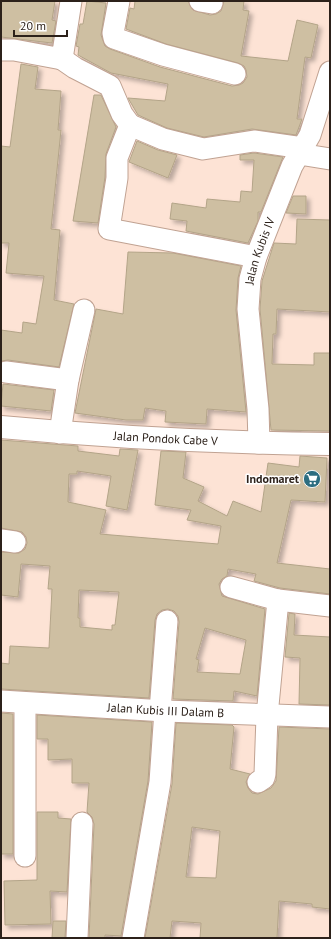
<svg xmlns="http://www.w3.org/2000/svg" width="331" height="939" font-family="'PT Sans',sans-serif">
<defs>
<filter id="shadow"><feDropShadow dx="3.5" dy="3.5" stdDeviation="2" flood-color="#0004"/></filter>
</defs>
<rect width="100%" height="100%" fill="#fde3d5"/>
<path fill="#cebfa2" stroke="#b3a488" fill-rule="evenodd" filter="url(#shadow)" d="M1,1h54l-3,19 4,1 -4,22 -51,-6z
M87,1l19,2 -5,32 4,11 5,3 50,18 72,19 7,-1 4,-2 4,-6 -1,-7 -2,-4 -6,-3 -72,-19 -40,-15 4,-21 4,1 1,-8h53l5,9 17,5 6,-1 5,-3 3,-10h20l-1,9 6,1 -8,45 47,5 9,-41 21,5 -7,33 -6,-1 -8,62h5l-6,16 -44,-6 -48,8 -37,-9 -29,-13 -10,-17 37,3 3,-17 -57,-11 -33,-18 1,-8 -3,-1 4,-22h3z
M21,64l17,3 -3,22 26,2 -3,39h3l-10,99 9,1 -6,70 20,4 -15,63 -51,-7 -7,1v-31l21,3 1,-11 13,2 8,-48 -38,-3 3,-30h-8v-97l9,1z
M94,95h7l15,32 -10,27 -1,23 -7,46 -25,-2z
M137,141l21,9 19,5 -9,23 -39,-16z
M254,153l29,4 -22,55h-3v9l-10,22 -62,-12 1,-10 -17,-2 2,-16 34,5 1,-9 33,3 1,-11 11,1 2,-32h-14v-5z
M293,196h13v18l-20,-1z
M297,219l33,1v92l-53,-3 -1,25h-3l-1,30 42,1v-12h16v78l-59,-1 -11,-121 2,-28 12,-38 22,1z
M128,252l45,1 68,13 -3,12 -2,32 10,102 -39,-3 -1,15 -41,-2 1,-11 -21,-3 -2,12h-17l-51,-7 21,-104 27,5z
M3,384l51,6 -3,21 -50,-5z
M1,440l77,6v5l41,5 1,-7 18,1 -11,60 -21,-4 5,-30 -34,-5v3h-8l-1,28 38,8 -6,24 118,10 3,-18 -34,-6 4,-10 -36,-5 6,-54 25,1 -3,26 21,9 -6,14 29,15 6,-15 28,11 7,-49 31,4 1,-11 27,2 -2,44 -34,-2 -14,63 53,6v25l-50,-6 -26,-7 2,-7 -28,-5 -1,7 -5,3 -3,5 3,12 43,13 -8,87 -23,-5 -1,10 -60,-2 6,-77 -1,-6 -4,-5 -6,-2 -6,1 -5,4 -2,6 -6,78 -148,-9v-26l8,1 1,-18 39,2 3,-59h-4l2,-23 -29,-2 -3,33 -17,-2v-43l18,1 6,-4 2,-6 -1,-6 -4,-5 -21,-4zM79,590l40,2 -4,33h-3v5l-32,-3v-9h-2zM205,628l41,12 -6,34 -43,-2 2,-12 -3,-1z
M289,613l6,1 -1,21 36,2v68l-31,-1 1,-46 -15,-1z
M1,713l12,1v140h-12z
M37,715l115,7 -4,59 -27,155 -16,-1v3h-16l5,-114 -2,-7 -5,-5 2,-29h-17v-24l-24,1v-21h-11z
M176,723l56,2 2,2 -4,42 20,5 -4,8 2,6 4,5 6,1 13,-6 5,-7 3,-54 51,2v180l-18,-2v-3l-33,-3 -2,37h-77l1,-15 -29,-2 -2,17h-25l27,-154zM192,827l28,4 -4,47 -30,-1z
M37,812h21v6l13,1 -4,73 -17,-1 1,33 -46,1 -1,-44 33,-1z
M53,921h13l-1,17h-13z"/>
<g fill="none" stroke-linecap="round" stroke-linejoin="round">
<defs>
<g id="street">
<path d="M119,1l-6,32 1,5 49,17 72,19"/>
<path d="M200,1l12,2"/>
<path d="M1,50h13l48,9 9,-58"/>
<path d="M62,59l13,9 35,18 12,28 8,11 -13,33v20l-8,51 147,28"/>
<path d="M130,125l33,14 40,10 51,-8 49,7"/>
<path d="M299,154l31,5"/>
<path d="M6,372l62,8"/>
<path d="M60,433l8,-53 16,-70"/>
<path id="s1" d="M259,443l-1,-34 -10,-100 2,-30 6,-22 36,-91 18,-31 20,-63"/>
<path d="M1,540l14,2"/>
<path d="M231,587l47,13 52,6"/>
<path id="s2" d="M1,701l164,10 165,6"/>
<path d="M25,703v153"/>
<path d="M160,711l7,-90"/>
<path d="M258,782l6,-4 1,-4 2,-58 11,-116"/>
<path d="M77,938l5,-115"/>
<path d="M133,938l27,-156 5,-71"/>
</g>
<g id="secondary">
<path id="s3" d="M1,427c109,10 219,16 329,17"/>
</g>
</defs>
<use href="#street" stroke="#c0a292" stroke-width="23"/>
<use href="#secondary" stroke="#c0a292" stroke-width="24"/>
<use href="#street" stroke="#fff" stroke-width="21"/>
<use href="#secondary" stroke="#fff" stroke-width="22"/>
</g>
<defs>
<symbol id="supermarket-disc" viewBox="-11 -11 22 22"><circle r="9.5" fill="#2c6d80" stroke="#fff"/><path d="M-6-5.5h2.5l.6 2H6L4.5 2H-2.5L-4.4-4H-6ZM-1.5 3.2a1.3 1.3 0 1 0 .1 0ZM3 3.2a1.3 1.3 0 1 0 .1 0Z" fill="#fff"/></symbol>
</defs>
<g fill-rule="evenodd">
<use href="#supermarket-disc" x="302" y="469" width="20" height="20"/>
</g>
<g text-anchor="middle" stroke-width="3" stroke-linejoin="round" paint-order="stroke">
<g font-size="12" fill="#2c211a" stroke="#fff">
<text dy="4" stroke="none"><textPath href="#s1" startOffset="194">Jalan Kubis IV</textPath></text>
<text dy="4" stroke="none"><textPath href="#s3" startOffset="165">Jalan Pondok Cabe V</textPath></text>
<text dy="4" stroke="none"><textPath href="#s2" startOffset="165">Jalan Kubis III Dalam B</textPath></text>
</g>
<g font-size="12" font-weight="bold" fill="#2c211a" stroke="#fff" text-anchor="end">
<text x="299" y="483">Indomaret</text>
</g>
</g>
<rect width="331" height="939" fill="none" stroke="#2c211a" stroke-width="4"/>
<path d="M14 30v6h53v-6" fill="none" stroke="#2c211a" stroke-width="2"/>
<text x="20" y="30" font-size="12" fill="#2c211a" stroke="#ffffff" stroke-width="3" paint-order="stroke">20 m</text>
</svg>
